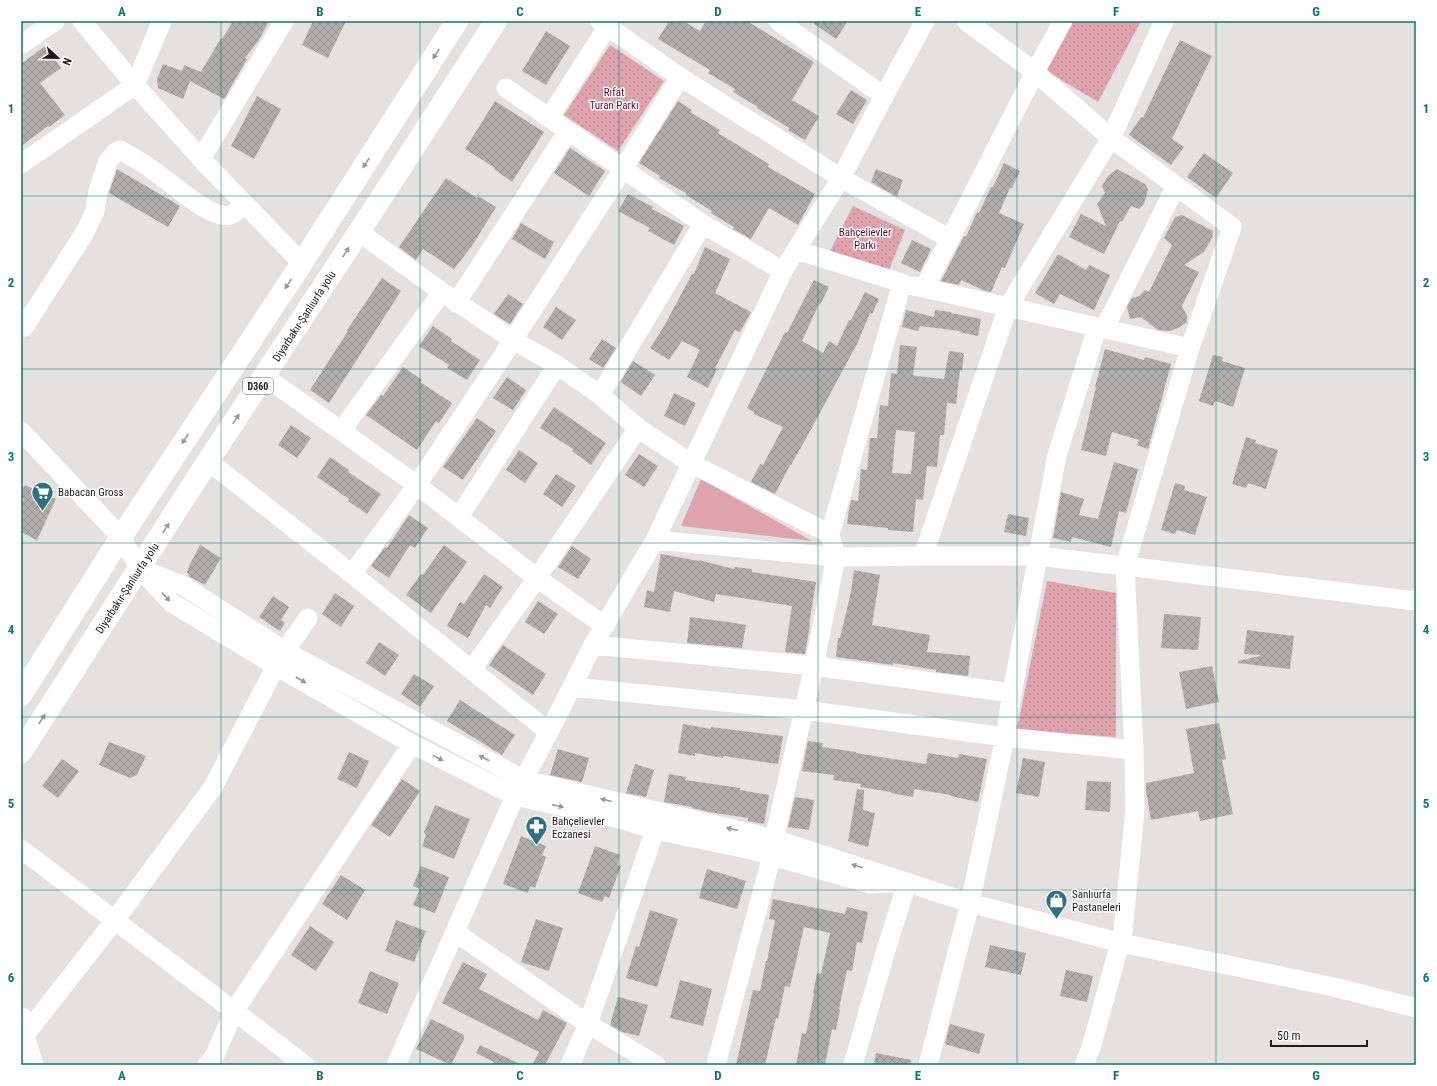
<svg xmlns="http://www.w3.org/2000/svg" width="1437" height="1086" font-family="'Roboto Condensed',sans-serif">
<defs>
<pattern id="park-dots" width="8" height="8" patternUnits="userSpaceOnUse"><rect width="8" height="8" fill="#dea3ac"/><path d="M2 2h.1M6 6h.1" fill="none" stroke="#be8c93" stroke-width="1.8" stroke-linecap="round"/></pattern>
<pattern id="building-cross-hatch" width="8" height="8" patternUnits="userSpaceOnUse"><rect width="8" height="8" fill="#b1adad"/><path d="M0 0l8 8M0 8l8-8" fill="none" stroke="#989494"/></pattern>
</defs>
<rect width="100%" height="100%" fill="#e5e1e1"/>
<path fill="#dea3ac" d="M701,479l111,62 -131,-15z"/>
<path fill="url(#park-dots)" d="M1072,21h69l-43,81 -53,-32z
M610,45l54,36 -46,70 -54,-36z
M853,206l52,24 -16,40 -61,-15z
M1047,581l69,12v144l-99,-7z"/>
<path fill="url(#building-cross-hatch)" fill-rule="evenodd" d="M233,21h36l-10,19 -14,18 2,1 -23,40 -34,-18 -7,18 -25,-11 -1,-9 6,-15 19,7 2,-6 17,7 20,-34 1,1z
M313,21h33l-18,37 -26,-13z
M669,21h14l17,10 6,-10h41l67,41 -22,38 27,16 -14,24 -17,-10 1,-2 -32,-20 1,-1 -25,-15 2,-3 -27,-16 2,-3 -52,-31z
M810,21h38l-12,18z
M546,31l24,15 -24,39 -24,-14z
M1180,40l32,16 -40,83 12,8 -13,18 -42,-30 12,-18 2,1z
M45,46l16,22 -21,15 25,32 -16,12 -1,-1 -27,20v-82z
M851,90l16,10 -14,24 -17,-10z
M257,96l24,13 -27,50 -23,-13z
M495,101l49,31 -32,50 -18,-13 1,-1 -30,-19z
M678,101l14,9 -2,2 30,18 -2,3 51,31 -1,3 47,27 -17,31 -29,-17 -18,31 -18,-10 1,-2 -23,-14 1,-2 -26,-16v-2l-27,-15 1,-2 -21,-13z
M570,148l35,23 -16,25 -35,-23z
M1204,153l29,20 -17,25 -29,-21z
M1004,163l16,8 -8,17h-2l-11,25 25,11 -19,44 -3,-1 -11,25 -8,-2 -22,-10 -2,5 -18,-4 23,-45 2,1 11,-25 2,1 12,-26h2z
M117,169l63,37 -12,21 -59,-34z
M876,169l27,11 -6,17 -26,-15z
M1117,169l28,15 3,5 -4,15 -5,5 -8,-3 -9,16 -2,-1 -16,33 -35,-17 12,-23 25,12 -9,-22 8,-11 -3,-7 6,-10z
M446,178l31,20 1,-2 18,11 -24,39 -18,23 -31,-20 -7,11 -17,-13z
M628,194l25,13 -1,2 32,17 -10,19 -26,-14 2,-3 -32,-17z
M1182,215l31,16 -1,7 -8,14 -20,13 15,7 -17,34 5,10v6l-7,5 -10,4h-3l-9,-1 -17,-13 -11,2 -3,-12 4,-8 8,-3 6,-6 4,2 23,-47 -8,-7 11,-21z
M521,223l33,19 -9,17 -33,-20z
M912,240l19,9 -11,23 -19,-9z
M705,247l25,12 -15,34 36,19 -11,20 -5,-2 -20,38 2,1 -9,19 -21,-11 13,-27 -18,-9 -13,19 -19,-12 13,-20 29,-54h2z
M1058,254l28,16 3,-5 21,10 -16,35 -34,-16 -6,10 -19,-11z
M382,278l19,13 -72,112 -19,-13 38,-59 -1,-1z
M814,280l15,7 -9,18 -1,-1 -17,37 21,12 6,-12 8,5 12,-26h2l14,-28 14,7 -7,15 -2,-1 -12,29 -50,93 -17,30h-1l-15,29 -24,-12 9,-18 3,1 20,-38 -29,-13v-2l-7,-4 38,-76 2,1z
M508,294l15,10 -13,20 -16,-10z
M556,307l20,13 -14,20 -19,-13z
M906,310l28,7 1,-7 16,2v1l30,6 -3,17 -19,-4 1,-1 -40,-5 -2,5 -16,-4z
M433,326l19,13 -1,2 29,19 -13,20 -20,-12 2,-3 -30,-19z
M602,339l14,9 -13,20 -14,-9z
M900,345l17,2 -4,28 3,1 28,3 5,-28 15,2 -2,18 -2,-1 -4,34 -9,-1 -3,32h-4l-3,32 -10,-1 -4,34 -7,-1 -3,33 -25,-2v-2l-41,-4 2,-15 2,-9 7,1 3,-32 6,1 3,-32h7l3,-33 8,1 3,-33 6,1zM896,430l19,2 -4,42 -19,-1z
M1105,349l39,11 1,-3 26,7 -23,85 -11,-4 2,-5 -27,-8 -6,24 -25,-6 15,-63h-1z
M1213,355l10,2 -1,4 23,7 -12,39 -18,-6 -2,5 -14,-5z
M633,361l22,14 -14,21 -19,-13 -1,-2z
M403,367l19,13 -2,2 32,21 -13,20 -3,-2 -19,29 -51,-35 15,-20 2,1z
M507,377l19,13 -13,20 -20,-12z
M674,393l22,10 -11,23 -21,-10z
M554,407l52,36 -15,22 -19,-14 1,-2 -33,-21z
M477,418l19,13 -33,49 -20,-13z
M291,425l20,13 -14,20 -19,-13z
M1246,437l10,3 -1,3 23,7 -12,39 -18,-6 -2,5 -14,-4z
M519,450l19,13 -13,20 -19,-13z
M639,454l19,12 -14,21 -19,-12z
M330,457l19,13 -1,2 33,22 -14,20 -19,-13 1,-2 -32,-22z
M1114,462l24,7 -12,44 -7,-2 -8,36 -39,-10 -1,5 -18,-4 8,-46 23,7 -5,16 19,4z
M556,474l20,12 -14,21 -19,-13z
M1175,483l10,3 -1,4 23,7 -12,38 -18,-5 -2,4 -14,-4z
M25,485l31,14 -19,41 -16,-8v-26l3,-7 -3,-2v-5z
M1008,514l21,4 -3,18 -22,-4z
M409,515l19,13 -13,20 -5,-3 -21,33 -18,-12 14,-19 2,1z
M200,545l21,13 -16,27 -15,-8 -3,-5 3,-8z
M444,545l23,17 -36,51 -25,-18 15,-21 2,1z
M572,546l19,13 -13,20 -20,-12z
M661,554l38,7v-1l35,9 1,-2 17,2v3l64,10 -7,43h1l-5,29 -20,-2 7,-46 -76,-12 -2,8 -40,-11 -4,21 -26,-5 3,-17 7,2z
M854,570l26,5 -8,50 58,10 -3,17 43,4 -2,20 -32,-4v-2l-43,-7v2l-57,-8 2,-19h2l11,-46z
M484,574l19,13 -13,21 -4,-3 -18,33 -21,-12 13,-24 4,2z
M335,593l19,13 -13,21 -19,-13z
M273,596l16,11 -8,13 4,3 -5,8 -21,-14z
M538,601l20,13 -14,20 -19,-12z
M1164,614l37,3 -3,33 -37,-2z
M690,617l38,5 18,3 -4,23 -55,-5z
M1247,630l47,6 -4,33 -52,-6v-2l22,-5v-1l-16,-1z
M379,642l20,13 -14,21 -19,-13z
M503,645l43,29 -13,21 -44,-30z
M1212,666l7,36 -33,7 -7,-37z
M414,674l20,12 -14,21 -19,-13z
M460,700l55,35 -13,20 -55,-34z
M1219,723l7,36 -4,1 11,54 -33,7 -2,-10 -47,9 -5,-29v-8l48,-10 -8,-44z
M683,724l28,5v-2l72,9 -5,28 -55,-8v2l-28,-5v3l-17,-3z
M808,741l15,2 -1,4 34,5v1l31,5 39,6 2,-11 30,5 1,-4 28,5 -9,43 -27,-6v-1l-37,-6 -1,8 -22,-4v-1l-31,-5 1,-3 -28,-4 1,-5 -32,-4z
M109,742l37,14 -9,19 -7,3 -31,-13z
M558,749l31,9 -7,24 -32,-7z
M349,752l20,9 -12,27 -20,-9z
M1023,758l22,4 -6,35 -23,-4z
M62,759l17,12 -21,27 -16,-12z
M635,764l19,6 -8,27 -20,-4z
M669,774l17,3 -1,3 55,8v2l29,5 -5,29 -16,-3v-3l-39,-6 -17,-4v-1l-28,-5z
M402,779l18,12 -30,46 -19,-12z
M1087,781l24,1 -1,30 -25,-2z
M857,789l7,1 -1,20 12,3 -7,34 -20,-6z
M795,797l19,3 -5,30 -21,-3z
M435,805l35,14 -16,40 -32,-13 4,-11 -2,-3z
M521,836l25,10 -4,9 4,2 -11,31 -5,-2 -2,7 -25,-9z
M595,846l25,9 -3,10 4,1 -12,32 -4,-2 -3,6 -24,-9z
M421,866l28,11 -14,36 -22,-8 7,-16 -7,-3z
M707,869l39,12 -9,28 -38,-11z
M341,875l24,15 -18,30 -25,-16z
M773,899l72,15 2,-7 21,5 -6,31 -5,-1 -5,29 -5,-1 -8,39 1,1 -4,20 -4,-1 -7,36h-29l6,-32 4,1 8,-40 -1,-1 4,-20 4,1 9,-41 -26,-6 -14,60 -5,-1 -7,33 -2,-1 -11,47h-29l17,-75 7,1 6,-30h1l8,-41 -6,-1z
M650,910l28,9 -21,68 -31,-9 10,-32 3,1z
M536,919l27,9 -14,43 -28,-9z
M396,920l30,11 -12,31 -29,-11z
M310,926l24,16 -18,29 -25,-16z
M990,945l36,8 -5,22 -36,-8z
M463,962l24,12 -8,15 59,31 5,-10 24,13 -22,42h-13l7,-13 -97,-49z
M1066,970l27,6 -6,26 -27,-6z
M370,971l29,12 -12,31 -29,-11z
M680,980l32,9 -9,37 -33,-8z
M618,997l30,8 -9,31 -17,-4 -12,-7z
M431,1019l33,16v4l-13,26 -35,-16z
M950,1024l35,10 -6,20 -34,-10z
M480,1045l42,20h-30l2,-3 -18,-9z
M876,1053l35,7 -1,5h-36z"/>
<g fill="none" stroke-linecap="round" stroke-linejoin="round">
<path stroke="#fff" stroke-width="19" d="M162,21l-27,64 70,78 97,100
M600,21l80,56 161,101 109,61 85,-167 28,-51
M778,21l106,75
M21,45l34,-24
M506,88l117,81 57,-92
M549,118l62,-97
M201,159l83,-138
M21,164l114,-79 -53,-64
M359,232l83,60
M783,271l-80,-47 -80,-55 -110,171 44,25 43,30 38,33 54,36 138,70
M913,286l11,2 26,-49
M924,288l266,60 42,-121 -121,-89 -76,-66 -69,-51
M456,303l112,-172
M24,327l60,-93 11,-23 3,-20 10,-30 7,-8 5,-3c12,7 23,13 34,21 15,10 58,50 76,44 5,-1 10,-8 14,-11
M1104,329l72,-143
M264,376l153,109 -65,89 197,158
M600,395l103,-171
M21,431l100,106 19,32 32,34 104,63 136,78 103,52 105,23 35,11 97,20 118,34 22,-1
M341,431l101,-139 71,48 -96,145 120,93 68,48
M208,461l144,113
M459,517l98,-152
M655,540l128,-269 58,-93 43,-82 41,-75
M923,556h114l88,10 65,-218
M140,569l42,16 103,66 240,129 249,59 196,64 151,40 213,44 82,21
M593,645l221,21 198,27
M285,651l23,-33
M472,669l65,-91 101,-150
M572,687l232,23 201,27 129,13
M774,839l40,-173 22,-109 -6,-23 72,-251 -106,-33
M21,849l284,216
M455,932l133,92 68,41
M21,1017l2,1 2,17 9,30
M25,1035l90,-115 98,-133 63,-121
M207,1065l7,-8 20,-46 178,-267
M396,1065l119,-269 34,-64 44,-87 62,-105 181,17 87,-1 85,-249 103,-169 53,-117
M570,1065l18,-41 67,-194
M716,1065l56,-210
M853,1065l33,-115 21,-67
M928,1065l42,-162 35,-166 7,-44 45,-238 40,-127
M1084,1065l7,-17 32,-116 12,-122 -1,-60 -9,-184 291,35"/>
<path stroke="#fff" stroke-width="22" d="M21,695l100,-158 181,-274 155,-242
M21,752l187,-291 151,-229 137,-211"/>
</g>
<defs><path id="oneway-solid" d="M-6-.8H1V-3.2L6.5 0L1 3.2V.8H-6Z"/></defs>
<g fill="#999899">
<use href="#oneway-solid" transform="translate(436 54) rotate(123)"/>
<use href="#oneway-solid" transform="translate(366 163) rotate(123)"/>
<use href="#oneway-solid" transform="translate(346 252) rotate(-57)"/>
<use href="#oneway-solid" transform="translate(288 284) rotate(123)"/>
<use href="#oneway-solid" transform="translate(236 419) rotate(-57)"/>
<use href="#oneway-solid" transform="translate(185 439) rotate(123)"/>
<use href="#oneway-solid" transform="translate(166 528) rotate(-58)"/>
<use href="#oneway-solid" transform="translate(166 597) rotate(47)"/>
<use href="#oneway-solid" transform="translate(301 680) rotate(30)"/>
<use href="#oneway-solid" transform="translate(42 719) rotate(-57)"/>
<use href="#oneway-solid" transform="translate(438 758) rotate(27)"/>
<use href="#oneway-solid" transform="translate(484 758) rotate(-152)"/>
<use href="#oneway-solid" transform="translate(606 800) rotate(-166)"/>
<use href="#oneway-solid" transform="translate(558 806) rotate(13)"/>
<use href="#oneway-solid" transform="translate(732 829) rotate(-167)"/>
<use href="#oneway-solid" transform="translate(857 866) rotate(-162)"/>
</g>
<path fill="none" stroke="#0f766e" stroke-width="1" stroke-opacity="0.55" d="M221,21v1044M420,21v1044M619,21v1044M818,21v1044M1017,21v1044M1216,21v1044M21,196h1395M21,369h1395M21,543h1395M21,717h1395M21,890h1395"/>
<defs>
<symbol id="supermarket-pin" viewBox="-11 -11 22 30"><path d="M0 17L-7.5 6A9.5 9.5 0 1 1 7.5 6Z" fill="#2f7183" stroke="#fff"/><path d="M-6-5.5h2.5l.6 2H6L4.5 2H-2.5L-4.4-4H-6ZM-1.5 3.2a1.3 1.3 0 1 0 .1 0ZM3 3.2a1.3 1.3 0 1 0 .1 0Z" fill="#fff"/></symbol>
<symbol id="pharmacy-pin" viewBox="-11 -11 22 30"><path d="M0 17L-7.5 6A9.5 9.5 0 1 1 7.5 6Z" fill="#2f7183" stroke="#fff"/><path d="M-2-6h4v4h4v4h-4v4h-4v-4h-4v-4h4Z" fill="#fff"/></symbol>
<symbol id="shop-pin" viewBox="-11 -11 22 30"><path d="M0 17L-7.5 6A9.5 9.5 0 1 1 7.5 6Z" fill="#2f7183" stroke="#fff"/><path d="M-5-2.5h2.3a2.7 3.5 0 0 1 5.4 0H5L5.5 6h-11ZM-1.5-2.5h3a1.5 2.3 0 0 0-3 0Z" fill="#fff"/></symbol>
</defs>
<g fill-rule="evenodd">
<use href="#supermarket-pin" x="30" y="480" width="25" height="34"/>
<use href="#pharmacy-pin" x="524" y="814" width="25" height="34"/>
<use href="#shop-pin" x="1044" y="888" width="25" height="34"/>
</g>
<g text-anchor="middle" stroke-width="3" stroke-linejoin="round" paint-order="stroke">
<rect fill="#fff" stroke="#615f60" stroke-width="1" x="243" y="378" width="30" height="16" rx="3"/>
<g font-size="10" font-weight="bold" fill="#1d1b1c">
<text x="258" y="390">D360</text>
</g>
<g font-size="11" fill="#5d0b26" stroke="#fff">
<text x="614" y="96">Rıfat<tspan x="614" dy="13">Turan Parkı</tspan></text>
<text x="865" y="236">Bahçelievler<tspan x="865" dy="13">Parkı</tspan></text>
</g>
<g font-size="11" fill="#1d1b1c" stroke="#fff">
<text transform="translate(304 316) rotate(-57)" y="4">Diyarbakır-Şanlıurfa yolu</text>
<text transform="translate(127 588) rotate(-57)" y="4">Diyarbakır-Şanlıurfa yolu</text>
</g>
<g font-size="11" fill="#1d1b1c" stroke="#fff" text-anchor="start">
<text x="58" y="496">Babacan Gross</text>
<text x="552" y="825">Bahçelievler<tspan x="552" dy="13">Eczanesi</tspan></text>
<text x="1072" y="898">Sanlıurfa<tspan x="1072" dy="13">Pastaneleri</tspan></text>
</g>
</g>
<rect width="1437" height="1086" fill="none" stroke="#ffffff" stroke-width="44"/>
<g transform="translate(58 58) rotate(112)" stroke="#ffffff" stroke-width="3" paint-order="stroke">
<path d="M0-3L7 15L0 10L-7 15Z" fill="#1d1b1c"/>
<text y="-6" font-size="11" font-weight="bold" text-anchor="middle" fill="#1d1b1c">N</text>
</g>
<path d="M1271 1040v6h96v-6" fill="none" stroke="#1d1b1c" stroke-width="2"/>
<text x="1277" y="1040" font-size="12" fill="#1d1b1c" stroke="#ffffff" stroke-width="3" paint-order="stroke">50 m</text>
<rect x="22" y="22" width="1393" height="1042" fill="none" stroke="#0f766e" stroke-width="1.5"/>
<g font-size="13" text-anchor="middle" font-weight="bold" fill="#0f766e">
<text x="122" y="16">A</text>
<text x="320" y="16">B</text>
<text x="520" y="16">C</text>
<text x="718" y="16">D</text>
<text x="918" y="16">E</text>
<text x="1116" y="16">F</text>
<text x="1316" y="16">G</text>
<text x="11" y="113">1</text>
<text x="1426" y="113">1</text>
<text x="11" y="287">2</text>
<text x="1426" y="287">2</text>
<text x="11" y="461">3</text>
<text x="1426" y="461">3</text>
<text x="11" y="634">4</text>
<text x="1426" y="634">4</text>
<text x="11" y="808">5</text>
<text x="1426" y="808">5</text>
<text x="11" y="982">6</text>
<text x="1426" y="982">6</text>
<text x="122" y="1080">A</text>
<text x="320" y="1080">B</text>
<text x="520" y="1080">C</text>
<text x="718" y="1080">D</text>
<text x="918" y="1080">E</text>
<text x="1116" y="1080">F</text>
<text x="1316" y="1080">G</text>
</g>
</svg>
